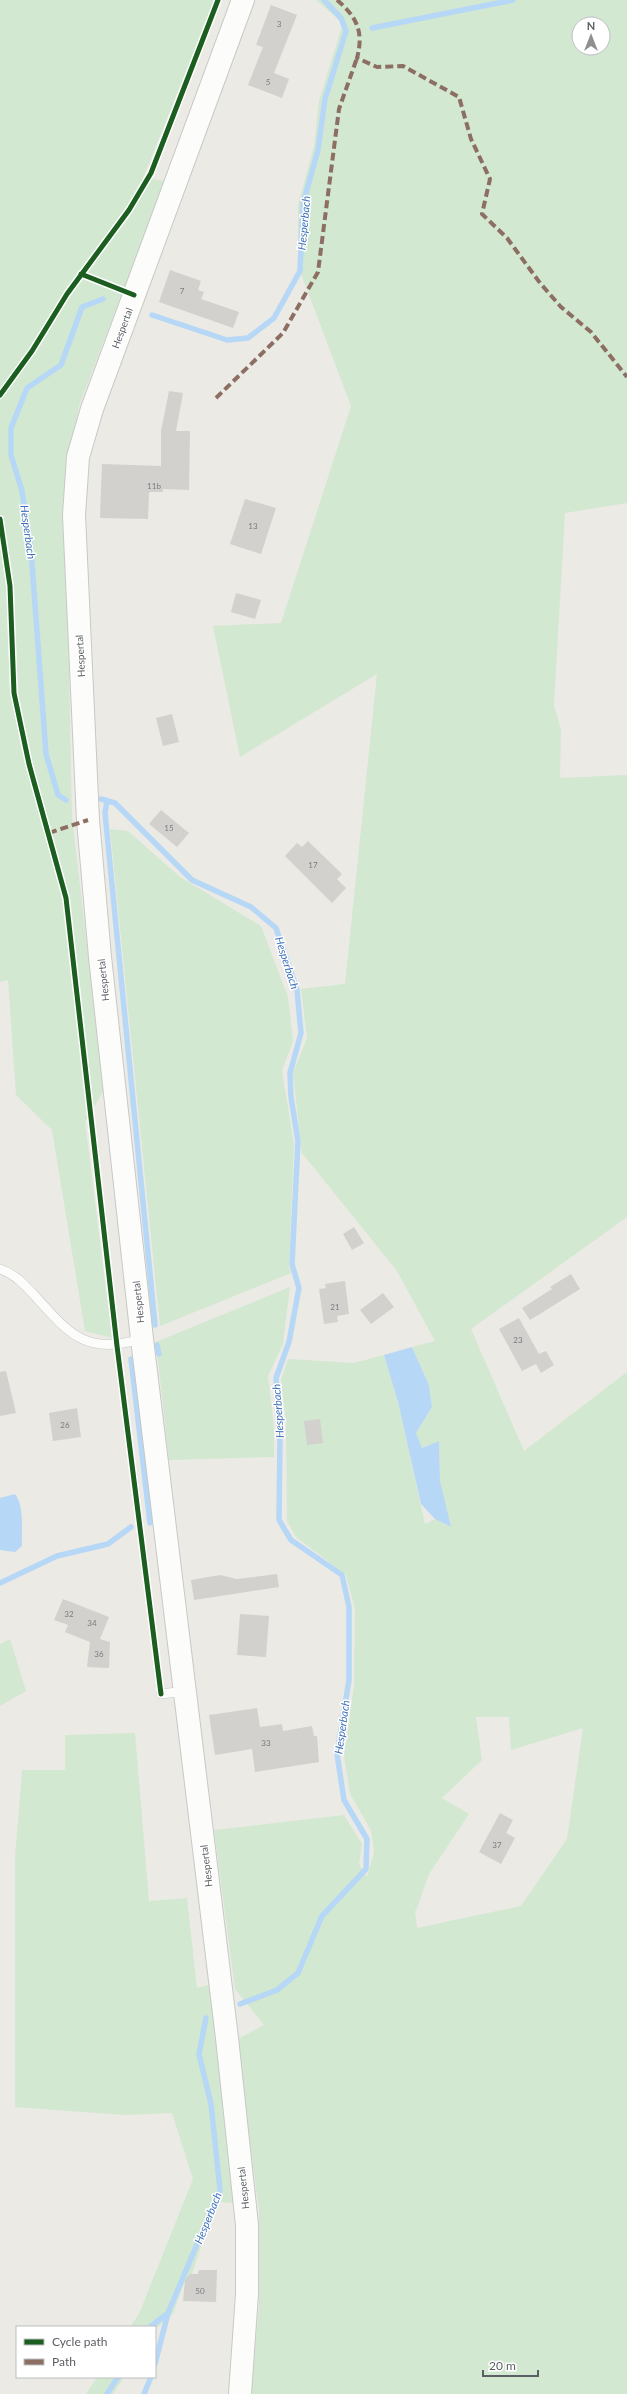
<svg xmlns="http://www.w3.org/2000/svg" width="627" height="2394" font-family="Lato,sans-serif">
<rect width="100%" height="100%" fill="#ebeae5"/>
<path fill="#d2e8d1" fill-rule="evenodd" d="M0,0h215l-72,178 22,3 -85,222 -15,67 7,348 32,272 -19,32 27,216 -27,-7 -33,-201 -36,-35 -8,-115 -8,2z
M316,0h311v503l-62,10 -11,192 7,25 -1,48 67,-3v442l-156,112 53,122 103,-79v1022h-376l8,-89v-95l-23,-170 28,-15 -29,-36 -21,-159 130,-15 18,29 -3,20 8,13 7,-25 -3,-22 -21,-36 -6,-38 10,-70 1,-77 -9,-34 -50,-38 -9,-16 -1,-98 -5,-43 7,-21 66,4 30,-8 14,47 27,122 10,-5 15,8 -10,-46 -1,-40 -17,7 -6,-15 16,-26 -3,-22 -17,-38 23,-6 -38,-70 -95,-118 -9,-80 14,-35 -6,-49 44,-5 32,-310 -137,83 -27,-131 68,-3 70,-217 -53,-140v-61l16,-59 5,-45 23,-75 -3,-6zM579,24h24v24h-24zM476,1717h33l2,33 72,-22 -16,111 -46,67 -104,22 -2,-18 1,1 13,-37 40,-60 -27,-16 40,-38z
M110,829l18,2 52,46 81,49 27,71 5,44 -11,30 12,73 -5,122 2,7 -131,53z
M290,1287l-7,57 -15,32 6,53v28l-105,3 -13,-118z
M10,1639l16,52 -26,15v-62z
M135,1733l14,168 38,-3 10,90 15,-4 21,196v23l-13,-1 -13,26 -15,46 -7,6 -12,34 -18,15v-2h-25l9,-13 54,-135 -21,-66 -47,2 -110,-8v-249l7,-88h43v-35z
M97,2377h27l-11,17h-27z"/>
<path fill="#b7d7f7" d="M412,1347l17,38 3,22 -16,26 6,15 17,-7 1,40 11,46 -16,-8 -14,-15 -23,-102 -14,-47z
M15,1494c10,13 6,36 7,52l-7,6 -15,-2v-52z"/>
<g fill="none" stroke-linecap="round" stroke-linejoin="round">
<path stroke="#b7d7f7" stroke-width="5.5" d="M372,28l141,-28
M152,315l75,25 21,-2 26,-20 26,-47 3,-67 15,-54 7,-51 21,-68 -5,-13 -17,-18
M101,799l14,4 77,77 59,27 25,21 21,62 4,43 -11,40 1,24 7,44 -6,123 7,24 -10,54 -13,36 4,58 -1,84 12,20 51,35 7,32v73l-12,74 7,46 23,39 -1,30 -44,47 -24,57 -21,17 -37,14
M66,800l-8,-5 -12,-41 -15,-204 -9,-59 -11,-36v-27l16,-40 34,-23 21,-58 21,-8
M107,801l-2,12 50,512
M157,1345l2,9
M131,1359l19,164
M0,1583l57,-27 51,-12 23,-17
M150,2327l18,-14
M155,2364l13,-51 52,-123 -9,-86 -12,-50 7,-36
M107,2394l11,-17
M144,2394l7,-17"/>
</g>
<path fill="#d2d1ce" d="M271,5l26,10 -23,58 15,6 -7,19 -34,-13 15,-38 -7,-2z
M170,270l31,11 -3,9 6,2 -3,7 38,13 -6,16 -74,-26z
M169,391l14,2 -7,38h14l-1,59 -26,-1v3h-14l-1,27 -48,-1 2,-54 59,2v-35z
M245,499l31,9 -15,46 -31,-10z
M236,593l25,7 -6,19 -24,-7z
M172,714l7,28 -16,4 -7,-28z
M161,810l28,23 -12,14 -28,-23z
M308,841l34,33 -5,5 9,9 -14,15 -47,-47 12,-13 5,4z
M354,1227l10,16 -12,7 -9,-16z
M571,1274l9,15 -50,31 -8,-12 30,-19 -2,-2z
M345,1281l4,33 -12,2 1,6 -14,2 -5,-35 7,-1 -1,-4z
M383,1293l11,14 -23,17 -11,-14z
M519,1318l20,36 7,-3 8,14 -13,8 -5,-9 -14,7 -23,-42z
M6,1371l10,42 -16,3v-44z
M77,1408l4,29 -28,4 -4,-28z
M320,1419l3,24 -16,2 -3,-24z
M277,1574l2,13 -85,13 -3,-20 29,-5 17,4z
M63,1599l46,18 -9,22 10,3 -1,26 -22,-1 3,-25 -25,-10 3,-7 -14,-5z
M240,1614l29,2 -3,41 -29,-2z
M257,1708l3,19 22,-3 1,7 29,-5 2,10h3l2,26 -64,10 -3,-23 -37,6 -6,-40z
M500,1813l13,7 -7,13 9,5 -14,26 -22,-12z
M199,2270h18l-1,32 -33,-1 2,-21 5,-6h8z"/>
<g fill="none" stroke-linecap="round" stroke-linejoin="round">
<defs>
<path id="lane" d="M0,1269c15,5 25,16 36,28 36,40 50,57 106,42
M161,1694l24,-3"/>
<path id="secondary" d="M240,2394l7,-100v-69l-20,-187 -85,-699 -42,-382 -12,-137 -14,-305 4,-58 14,-48 151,-409"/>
</defs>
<use href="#lane" stroke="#c7c7c6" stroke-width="10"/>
<use href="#secondary" stroke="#c8c8c7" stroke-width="24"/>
<use href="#lane" stroke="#fcfcfb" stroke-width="9"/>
<use href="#secondary" stroke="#fcfcfb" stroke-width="22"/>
<path stroke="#8d6e63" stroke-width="4" stroke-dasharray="8 4" stroke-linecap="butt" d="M337,0c20,17 27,32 20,58l20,9 26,-1 56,31 12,42 19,40 -8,35 25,24 33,45 21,24 30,25 36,45
M216,398l67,-65 35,-61 21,-163 18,-51
M49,833l39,-13"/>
<defs>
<path id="cycleway" d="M81,274l53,21
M0,395l32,-44 35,-57 62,-84 22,-37 67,-173
M0,519l10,67 4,107 15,71 37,134 51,448 44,348"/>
</defs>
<use href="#cycleway" stroke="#fff" stroke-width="8"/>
<use href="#cycleway" stroke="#1b5e20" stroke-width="5"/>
</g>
<g text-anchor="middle" stroke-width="3" stroke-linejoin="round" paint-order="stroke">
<g font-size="8" fill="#7a7c80">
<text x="279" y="27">3</text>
<text x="268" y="85">5</text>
<text x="182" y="294">7</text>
<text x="154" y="489">11b</text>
<text x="253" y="529">13</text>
<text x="169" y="831">15</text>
<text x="313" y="868">17</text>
<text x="335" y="1310">21</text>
<text x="518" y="1343">23</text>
<text x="65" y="1428">26</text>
<text x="69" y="1617">32</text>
<text x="92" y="1626">34</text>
<text x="99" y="1657">36</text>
<text x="266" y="1746">33</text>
<text x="497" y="1848">37</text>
<text x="200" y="2294">50</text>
</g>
<g font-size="10" fill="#5b5e64" stroke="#fff">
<text transform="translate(122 328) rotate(-70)" y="4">Hespertal</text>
<text transform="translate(80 656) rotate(-93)" y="4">Hespertal</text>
<text transform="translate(103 980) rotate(-96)" y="4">Hespertal</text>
<text transform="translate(138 1302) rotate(-96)" y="4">Hespertal</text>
<text transform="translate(206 1866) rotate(-97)" y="4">Hespertal</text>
<text transform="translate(243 2188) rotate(-96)" y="4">Hespertal</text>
</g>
<g font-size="11" font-style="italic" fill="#3f72bc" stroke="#fff">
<text transform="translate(304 223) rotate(-85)" y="4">Hesperbach</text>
<text transform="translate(28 532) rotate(82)" y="4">Hesperbach</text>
<text transform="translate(287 963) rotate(72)" y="4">Hesperbach</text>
<text transform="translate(278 1411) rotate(-94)" y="4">Hesperbach</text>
<text transform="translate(342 1727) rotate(-82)" y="4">Hesperbach</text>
<text transform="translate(208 2218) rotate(-68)" y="4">Hesperbach</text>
</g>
</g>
<rect x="16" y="2326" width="140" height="52" fill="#ffffff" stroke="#bdbfc1"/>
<rect x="24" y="2339" width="20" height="6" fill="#1b5e20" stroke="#bdbfc1"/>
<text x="52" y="2346" font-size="12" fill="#5b5e64">Cycle path</text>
<rect x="24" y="2359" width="20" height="6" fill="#8d6e63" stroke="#bdbfc1"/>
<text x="52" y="2366" font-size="12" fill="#5b5e64">Path</text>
<g transform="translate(591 36)"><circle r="19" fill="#ffffff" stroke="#bdbfc1"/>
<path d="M0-3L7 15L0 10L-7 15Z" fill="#8d8f91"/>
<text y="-6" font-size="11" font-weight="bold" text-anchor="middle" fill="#5b5e64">N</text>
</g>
<path d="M483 2370v6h55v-6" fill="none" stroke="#5b5e64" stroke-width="2"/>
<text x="489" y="2370" font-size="12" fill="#5b5e64" stroke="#ffffff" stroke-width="3" paint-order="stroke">20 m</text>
</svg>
